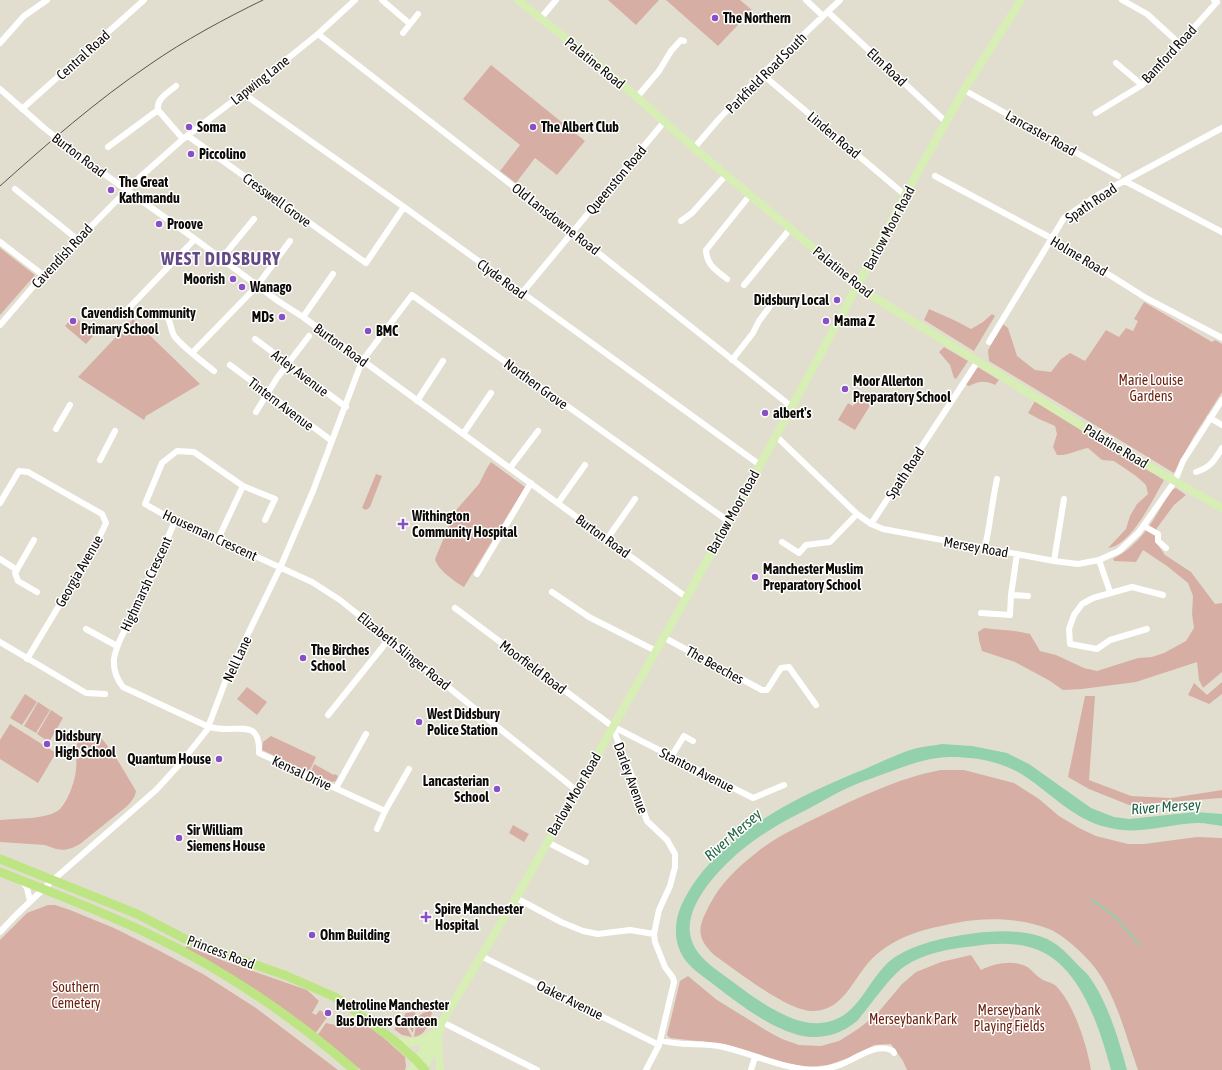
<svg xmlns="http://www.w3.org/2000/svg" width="1222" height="1070" font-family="'Asap Condensed',sans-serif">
<rect width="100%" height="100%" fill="#e2decf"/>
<path fill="#d7aea4" d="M608,0h51l-23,25z
M666,0h74l12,10 -34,36z
M491,65l94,76 -28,34 -22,-17 -19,25 -16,-12 20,-26 -57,-46z
M0,248l35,27 -35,40z
M1144,302l68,40 3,-2 7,4v48l-28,44 -20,37 -185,-112 -1,-11 15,-26 5,4 9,28 18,14 16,2 10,-13 9,-6 15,8 21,-31 13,7 7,-9 7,3 5,-10 -4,-2z
M929,309l27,12 15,8 12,-7 9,-8 3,2 -21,35 -50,-31z
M74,316l21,18 -9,10 -21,-18z
M133,319l67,65 -54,32 -2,4 -66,-43z
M944,347l24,14 -12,18 -2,-1 -4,-13 -11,-13z
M976,366l23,14 -4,5c-10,-5 -16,-4 -26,1l-4,-2z
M859,397l12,7 -16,26 -17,-10 10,-17 5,3z
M1035,401l129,79c-11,19 -33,66 -56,68l18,-19 4,-13 7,-12 11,-10 -2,-9 -10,-9 -22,-15 -12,-1 -14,-12c-11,2 -20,8 -31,7l-4,-8 4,-13 -2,-8 -16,-7 -11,-6z
M491,462l34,25 -61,100c-9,-5 -27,-18 -29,-28l16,-38 6,-12 22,-25 8,-16z
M376,474l6,2 -12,31 -4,3 -4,-2z
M1176,488l10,7 -12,10 -17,23 -2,13 10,14 26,17 24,32 7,-1v69l-19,16 -4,-8 -2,-18 -61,20 -54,7 -19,1 -13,-9 -35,-19 -33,-11 -3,-11 -1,-8 6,-4c15,2 31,2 46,6l10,17 16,4 28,13 13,3 41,-13 14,-1 12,-4 22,-12 8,-13 -2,-14 1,-18 -5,-13 -21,-17 -24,-16 -7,12 -22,-1 -1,-2c30,-16 42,-42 58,-69z
M1222,682v12l-13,10 -21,-9 6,-12 13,12z
M247,687l20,15 -10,13 -20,-16z
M25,694l12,8 -15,23 -12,-7z
M1085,696h10l-6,84 42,16 40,2 51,-8v8l-93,7 -40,-16 -21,-12z
M38,702l12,8 -14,23 -12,-7z
M51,710l12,8 -14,24 -12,-8z
M10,724l46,29 -18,30 -38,-24v-19z
M94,731c18,16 29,39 42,60 -1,7 -5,11 -10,16l-46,37 -8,4 -8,2 -8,-1 -11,-4 -45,-3v-22c16,-2 48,0 60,-11 8,-8 15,-28 16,-39 2,-16 -6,-35 18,-39z
M271,736l45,21 -7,15 -47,-22 1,-8z
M314,764l20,11 1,-1 3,2 -2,5 -4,1 -21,-10z
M941,770h23l50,13 25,16 20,17 20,12 17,8 32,8h16l53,-7 25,1v232h-84c-12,-33 -20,-69 -40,-98 -9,-14 -34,-37 -49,-43 -28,-11 -64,-12 -93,-6 -31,6 -55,11 -80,32 -21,17 -30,56 -63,56 -26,0 -77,-41 -99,-56 -19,-19 -16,-28 -4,-51 10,-20 28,-37 46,-51 18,-15 40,-25 60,-35 40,-19 81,-40 125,-48z
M513,825l16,9 -5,8 -15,-9z
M48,905h7l15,5 44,18 44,22 45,24 53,34 82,62h-338v-130l27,-27z
M187,946l37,15 83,29 12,11 -7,12 4,2 4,-5 8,6 -13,18 -130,-85z
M971,955l10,15c11,-6 30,-10 42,-5 7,2 11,9 17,13 5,4 12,4 16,8 18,18 31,59 35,84h-184l-4,-9 -12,-17 -17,1 -20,11 -26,9 -23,2 -33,-7 -21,-8 -27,-8 -54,-6 -3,-3 13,-54 8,-5 29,24 52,32 13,7 17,6 22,1 18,-5 19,-12 18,-14 26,-31 14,-12 25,-10z
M431,1011l1,2c-5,11 -4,21 -18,24 3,-14 0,-24 17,-26z
M414,1012l2,2 -3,18h-1l-8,-16 2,-3z
M342,1016l20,5 23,18 20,18 1,10 -1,3h-44l-44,-34 9,-13 9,2z
M403,1020l9,17 -10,-2 -8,-6z"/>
<path fill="#93d0ac" d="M942,744l30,2 35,7 22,11 62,44 23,9 15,2 67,-7 26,2v12c-8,-1 -16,-3 -24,-3 -36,1 -58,14 -96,3 -30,-9 -51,-32 -76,-49 -22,-15 -49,-20 -75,-20 -21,0 -40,7 -59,14 -13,5 -27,9 -40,15 -17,7 -32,17 -48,25 -18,9 -36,19 -52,31 -25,18 -67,59 -62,92 4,22 23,33 39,45 23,17 61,47 91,44 41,-3 46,-46 75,-66 22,-14 48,-19 74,-23 23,-3 51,-5 73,3 14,5 23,14 33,25 4,4 9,9 13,13 19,25 31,65 39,95h-16c-11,-41 -30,-103 -73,-120 -20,-8 -43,-7 -63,-4 -23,2 -51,7 -70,20 -16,11 -34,39 -48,55 -13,11 -29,17 -47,16 -33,-3 -71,-33 -97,-53 -9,-7 -20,-14 -27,-23 -6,-8 -10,-18 -10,-28 -1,-20 9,-37 20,-53 41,-55 107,-86 169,-111 14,-6 28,-13 42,-18 11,-4 24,-5 35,-7z"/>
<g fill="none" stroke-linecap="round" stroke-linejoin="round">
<path stroke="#93d0ac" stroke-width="2" d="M1091,899l28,21 20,25"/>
<path stroke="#fff" stroke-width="6" d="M382,0l28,24
M806,0l17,16
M1122,0l25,14 33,30
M828,12l118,110
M540,19l16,-19
M403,33l15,-19
M318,34l254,198 220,175
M0,43l24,-27 23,-16
M1116,63l26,22
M762,74l143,121
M0,89l43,38 39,31 113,81 83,62 25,16 383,280
M964,90l154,86
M244,94l160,113 356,258
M637,97l22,-26 12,-20 10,-11 3,1
M22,109l122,-109
M158,110l25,29
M158,110c-2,-11 10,-17 18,-24
M1096,113l46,-28 75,-83 -3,-2
M188,136l178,127 38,-56
M108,147l50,-37
M694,148l24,-28 42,-44 80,-76
M935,176l116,62 95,60 76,40
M1125,181l97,51
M15,189l62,50
M681,221l11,-8 34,-38
M0,242l43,33
M221,259l33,-40
M727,279c-11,-9 -20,-13 -21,-29l44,-55
M744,285l46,-56
M522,293l142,-171
M128,309l67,-70
M159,312c13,1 10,17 16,25 10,12 27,24 39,34
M303,317l30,-43
M0,325l43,-50 96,-97 44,-39 88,-67 47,-38 37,-34
M255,339l91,68
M989,342l75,-124 34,-23 124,-67
M192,353l65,-67 33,-45
M732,360l21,-27 6,-12 12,-16
M230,365l102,76
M417,401l26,-40
M256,412l21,-34 32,-42
M1210,418l12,7
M56,429l14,-24
M463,434l28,-41
M776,436l81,78 14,10 12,5 171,32 24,3 21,-4 20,-9 20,-19 36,-51 8,-20 39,-61
M100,460l15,-29
M510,468l28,-37
M1196,472c15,-5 18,-11 26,-24
M0,503l19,-32 9,1 74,42 4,9 -10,21 -69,115
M558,503l27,-38
M265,520l10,-21 -32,-13 -49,-34 -17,-1 -15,12 -17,41 30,17 43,18 94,43 28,18 236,190
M175,521c-12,27 -22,53 -34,79 -9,18 -24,40 -27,59 -1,11 2,19 9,28l86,40c5,1 11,2 16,2 21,0 35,-5 34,24l126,58
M871,524l107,-163
M1144,526l14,8v7l8,7
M218,539l25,-53
M607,539l28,-40
M34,540l-19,33 3,8 19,11
M782,542l17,11 7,-8 24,-3 27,-28
M985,547c5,-22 7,-45 12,-68
M0,559l17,11
M1099,560l11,32
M1054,561l10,-62
M477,574l54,-91
M552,592l37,25 67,34
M1011,595l17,1
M455,608l157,118 141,72 31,-13
M981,613l29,2 1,-20 6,-41
M86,629l31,17
M1147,629l-37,11 -13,9 -27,-5 -1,-15 5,-14 8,-11 11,-6 39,-11 31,8
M663,637l99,53h5l14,-22 8,-1 27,38
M0,642l86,51 19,1
M328,715l61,-76
M612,726l18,45 17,50 20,19 8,14v13l-5,19 -11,24 -5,24 1,8 10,25 8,11 1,4 -15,63 -13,25
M671,757l13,-21 9,5
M336,788l30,-54
M377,829l8,-18 24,-42
M547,842l39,20
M22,881l5,7 3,13
M516,898l45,24 22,9 15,3 32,-4 24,4
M0,932l16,-17 36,-34 104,-91 23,-25 28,-35 20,-53 53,-109 33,-77 49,-130 50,-66 316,226
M481,956l178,89
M442,1022l95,48
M660,1040c20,7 42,2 63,7 32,7 61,23 95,23 7,-1 17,-3 24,-6 15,-6 35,-22 51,-13l1,2
M751,1070l4,-13"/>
<path stroke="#d7efb5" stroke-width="8" d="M518,0l103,83 73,65 173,145 257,159 98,56
M395,1041c14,2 24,3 35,-6
M438,1041l2,29
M412,1070c9,-17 18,-33 30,-48l74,-124 178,-314 82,-148 90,-166 39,-75 41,-73 18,-32 57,-90
M423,1070l15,-32 3,-13"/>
<path stroke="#bde583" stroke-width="9" d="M0,859l137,55 54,28 96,34 48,21 13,9 47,35 22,20 8,9
M0,872c51,20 104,40 153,64 71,34 142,82 201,134"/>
<path stroke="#57544c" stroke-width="1" d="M0,186c48,-43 96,-85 149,-121 36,-25 75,-46 114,-65"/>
</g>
<g fill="#8750c7" stroke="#fff" stroke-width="1.5">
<circle cx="715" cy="18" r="4"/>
<circle cx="189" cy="127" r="4"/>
<circle cx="533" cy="127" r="4"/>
<circle cx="191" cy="154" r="4"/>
<circle cx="111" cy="190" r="4"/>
<circle cx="159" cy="224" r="4"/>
<circle cx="233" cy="279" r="4"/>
<circle cx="242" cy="287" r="4"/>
<circle cx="837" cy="300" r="4"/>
<circle cx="282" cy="317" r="4"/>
<circle cx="73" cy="321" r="4"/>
<circle cx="826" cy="321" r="4"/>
<circle cx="368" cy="331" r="4"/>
<circle cx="845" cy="389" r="4"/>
<circle cx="765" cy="413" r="4"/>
<path d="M401 518h4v4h4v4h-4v4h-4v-4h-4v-4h4z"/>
<circle cx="755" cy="577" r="4"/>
<circle cx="303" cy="658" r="4"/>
<circle cx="419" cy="722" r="4"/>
<circle cx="47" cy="744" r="4"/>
<circle cx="219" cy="759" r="4"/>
<circle cx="497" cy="789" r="4"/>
<circle cx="179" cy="838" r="4"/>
<path d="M424 911h4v4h4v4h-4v4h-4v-4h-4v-4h4z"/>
<circle cx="312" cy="935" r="4"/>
<circle cx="328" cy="1013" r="4"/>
</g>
<g text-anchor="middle" stroke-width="3" stroke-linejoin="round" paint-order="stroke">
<g font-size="14" font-weight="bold" fill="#0d0b07" stroke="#fff" text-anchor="start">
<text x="723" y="23">The Northern</text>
<text x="197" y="132">Soma</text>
<text x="541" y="132">The Albert Club</text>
<text x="199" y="159">Piccolino</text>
<text x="119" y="187">The Great<tspan x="119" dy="16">Kathmandu</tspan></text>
<text x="167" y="229">Proove</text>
<text x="225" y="284" text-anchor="end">Moorish</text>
<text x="250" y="292">Wanago</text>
<text x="829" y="305" text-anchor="end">Didsbury Local</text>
<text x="81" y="318">Cavendish Community<tspan x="81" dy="16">Primary School</tspan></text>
<text x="274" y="322" text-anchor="end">MDs</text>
<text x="834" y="326">Mama Z</text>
<text x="376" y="336">BMC</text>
<text x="853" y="386">Moor Allerton<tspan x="853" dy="16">Preparatory School</tspan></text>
<text x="773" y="418">albert's</text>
<text x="412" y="521">Withington<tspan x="412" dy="16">Community Hospital</tspan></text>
<text x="763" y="574">Manchester Muslim<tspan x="763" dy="16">Preparatory School</tspan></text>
<text x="311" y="655">The Birches<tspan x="311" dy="16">School</tspan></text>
<text x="427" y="719">West Didsbury<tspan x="427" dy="16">Police Station</tspan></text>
<text x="55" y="741">Didsbury<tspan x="55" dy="16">High School</tspan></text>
<text x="211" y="764" text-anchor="end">Quantum House</text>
<text x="489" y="786" text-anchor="end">Lancasterian<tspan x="489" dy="16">School</tspan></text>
<text x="187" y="835">Sir William<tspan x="187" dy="16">Siemens House</tspan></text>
<text x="435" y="914">Spire Manchester<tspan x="435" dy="16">Hospital</tspan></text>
<text x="320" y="940">Ohm Building</text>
<text x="336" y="1010">Metroline Manchester<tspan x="336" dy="16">Bus Drivers Canteen</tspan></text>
</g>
<g font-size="14" fill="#0d0b07" stroke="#fff">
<text transform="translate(1169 54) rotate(-47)" y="5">Bamford Road</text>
<text transform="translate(83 55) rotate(-42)" y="5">Central Road</text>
<text transform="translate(595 63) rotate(39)" y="5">Palatine Road</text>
<text transform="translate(887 67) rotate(43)" y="5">Elm Road</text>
<text transform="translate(766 73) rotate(-45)" y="5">Parkfield Road South</text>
<text transform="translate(260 80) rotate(-38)" y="5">Lapwing Lane</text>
<text transform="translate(1041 133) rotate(29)" y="5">Lancaster Road</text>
<text transform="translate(834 135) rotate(40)" y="5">Linden Road</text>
<text transform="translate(79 155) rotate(37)" y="5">Burton Road</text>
<text transform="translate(616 180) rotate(-50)" y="5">Queenston Road</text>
<text transform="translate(277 200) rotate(36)" y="5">Cresswell Grove</text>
<text transform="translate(1091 203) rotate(-34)" y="5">Spath Road</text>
<text transform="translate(556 219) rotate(38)" y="5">Old Lansdowne Road</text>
<text transform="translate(889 228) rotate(-62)" y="5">Barlow Moor Road</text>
<text transform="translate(62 256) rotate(-47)" y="5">Cavendish Road</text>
<text transform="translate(1079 256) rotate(31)" y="5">Holme Road</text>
<text transform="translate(843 272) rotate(39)" y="5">Palatine Road</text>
<text transform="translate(502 279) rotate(36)" y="5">Clyde Road</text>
<text transform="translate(341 345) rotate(36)" y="5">Burton Road</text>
<text transform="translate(300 373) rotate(37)" y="5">Arley Avenue</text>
<text transform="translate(536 384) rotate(36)" y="5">Northen Grove</text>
<text transform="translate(281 404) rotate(37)" y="5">Tintern Avenue</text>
<text transform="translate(1116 446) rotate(31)" y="5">Palatine Road</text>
<text transform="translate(905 473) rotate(-57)" y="5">Spath Road</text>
<text transform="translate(733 512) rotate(-61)" y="5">Barlow Moor Road</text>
<text transform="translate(210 535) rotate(25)" y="5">Houseman Crescent</text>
<text transform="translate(603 536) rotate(36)" y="5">Burton Road</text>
<text transform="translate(976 547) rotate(10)" y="5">Mersey Road</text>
<text transform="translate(79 571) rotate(-60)" y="5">Georgia Avenue</text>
<text transform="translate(146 584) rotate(-65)" y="5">Highmarsh Crescent</text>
<text transform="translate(404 651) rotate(39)" y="5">Elizabeth Slinger Road</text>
<text transform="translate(237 659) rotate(-65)" y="5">Nell Lane</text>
<text transform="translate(715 665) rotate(29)" y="5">The Beeches</text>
<text transform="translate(533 667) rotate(37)" y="5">Moorfield Road</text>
<text transform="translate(697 770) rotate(27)" y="5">Stanton Avenue</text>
<text transform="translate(302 773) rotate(25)" y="5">Kensal Drive</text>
<text transform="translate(631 778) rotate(70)" y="5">Darley Avenue</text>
<text transform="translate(574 794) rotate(-60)" y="5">Barlow Moor Road</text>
<text transform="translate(221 952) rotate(21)" y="5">Princess Road</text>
<text transform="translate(570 1000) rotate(26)" y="5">Oaker Avenue</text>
</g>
<g font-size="14" fill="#6b1f0d" stroke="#fff">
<text x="1151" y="385">Marie Louise<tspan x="1151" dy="16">Gardens</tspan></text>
<text x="76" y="992">Southern<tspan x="76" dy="16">Cemetery</tspan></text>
<text x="1009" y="1015">Merseybank<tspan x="1009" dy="16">Playing Fields</tspan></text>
<text x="913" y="1024">Merseybank Park</text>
</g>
<g font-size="15" font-style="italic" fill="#216543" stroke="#fff">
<text transform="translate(1166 807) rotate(-4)" y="5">River Mersey</text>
<text transform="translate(733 835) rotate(-41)" y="5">River Mersey</text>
</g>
<g font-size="18" font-weight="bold" letter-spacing="1" fill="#624885" stroke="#fff">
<text x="221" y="265">WEST DIDSBURY</text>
</g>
</g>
</svg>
